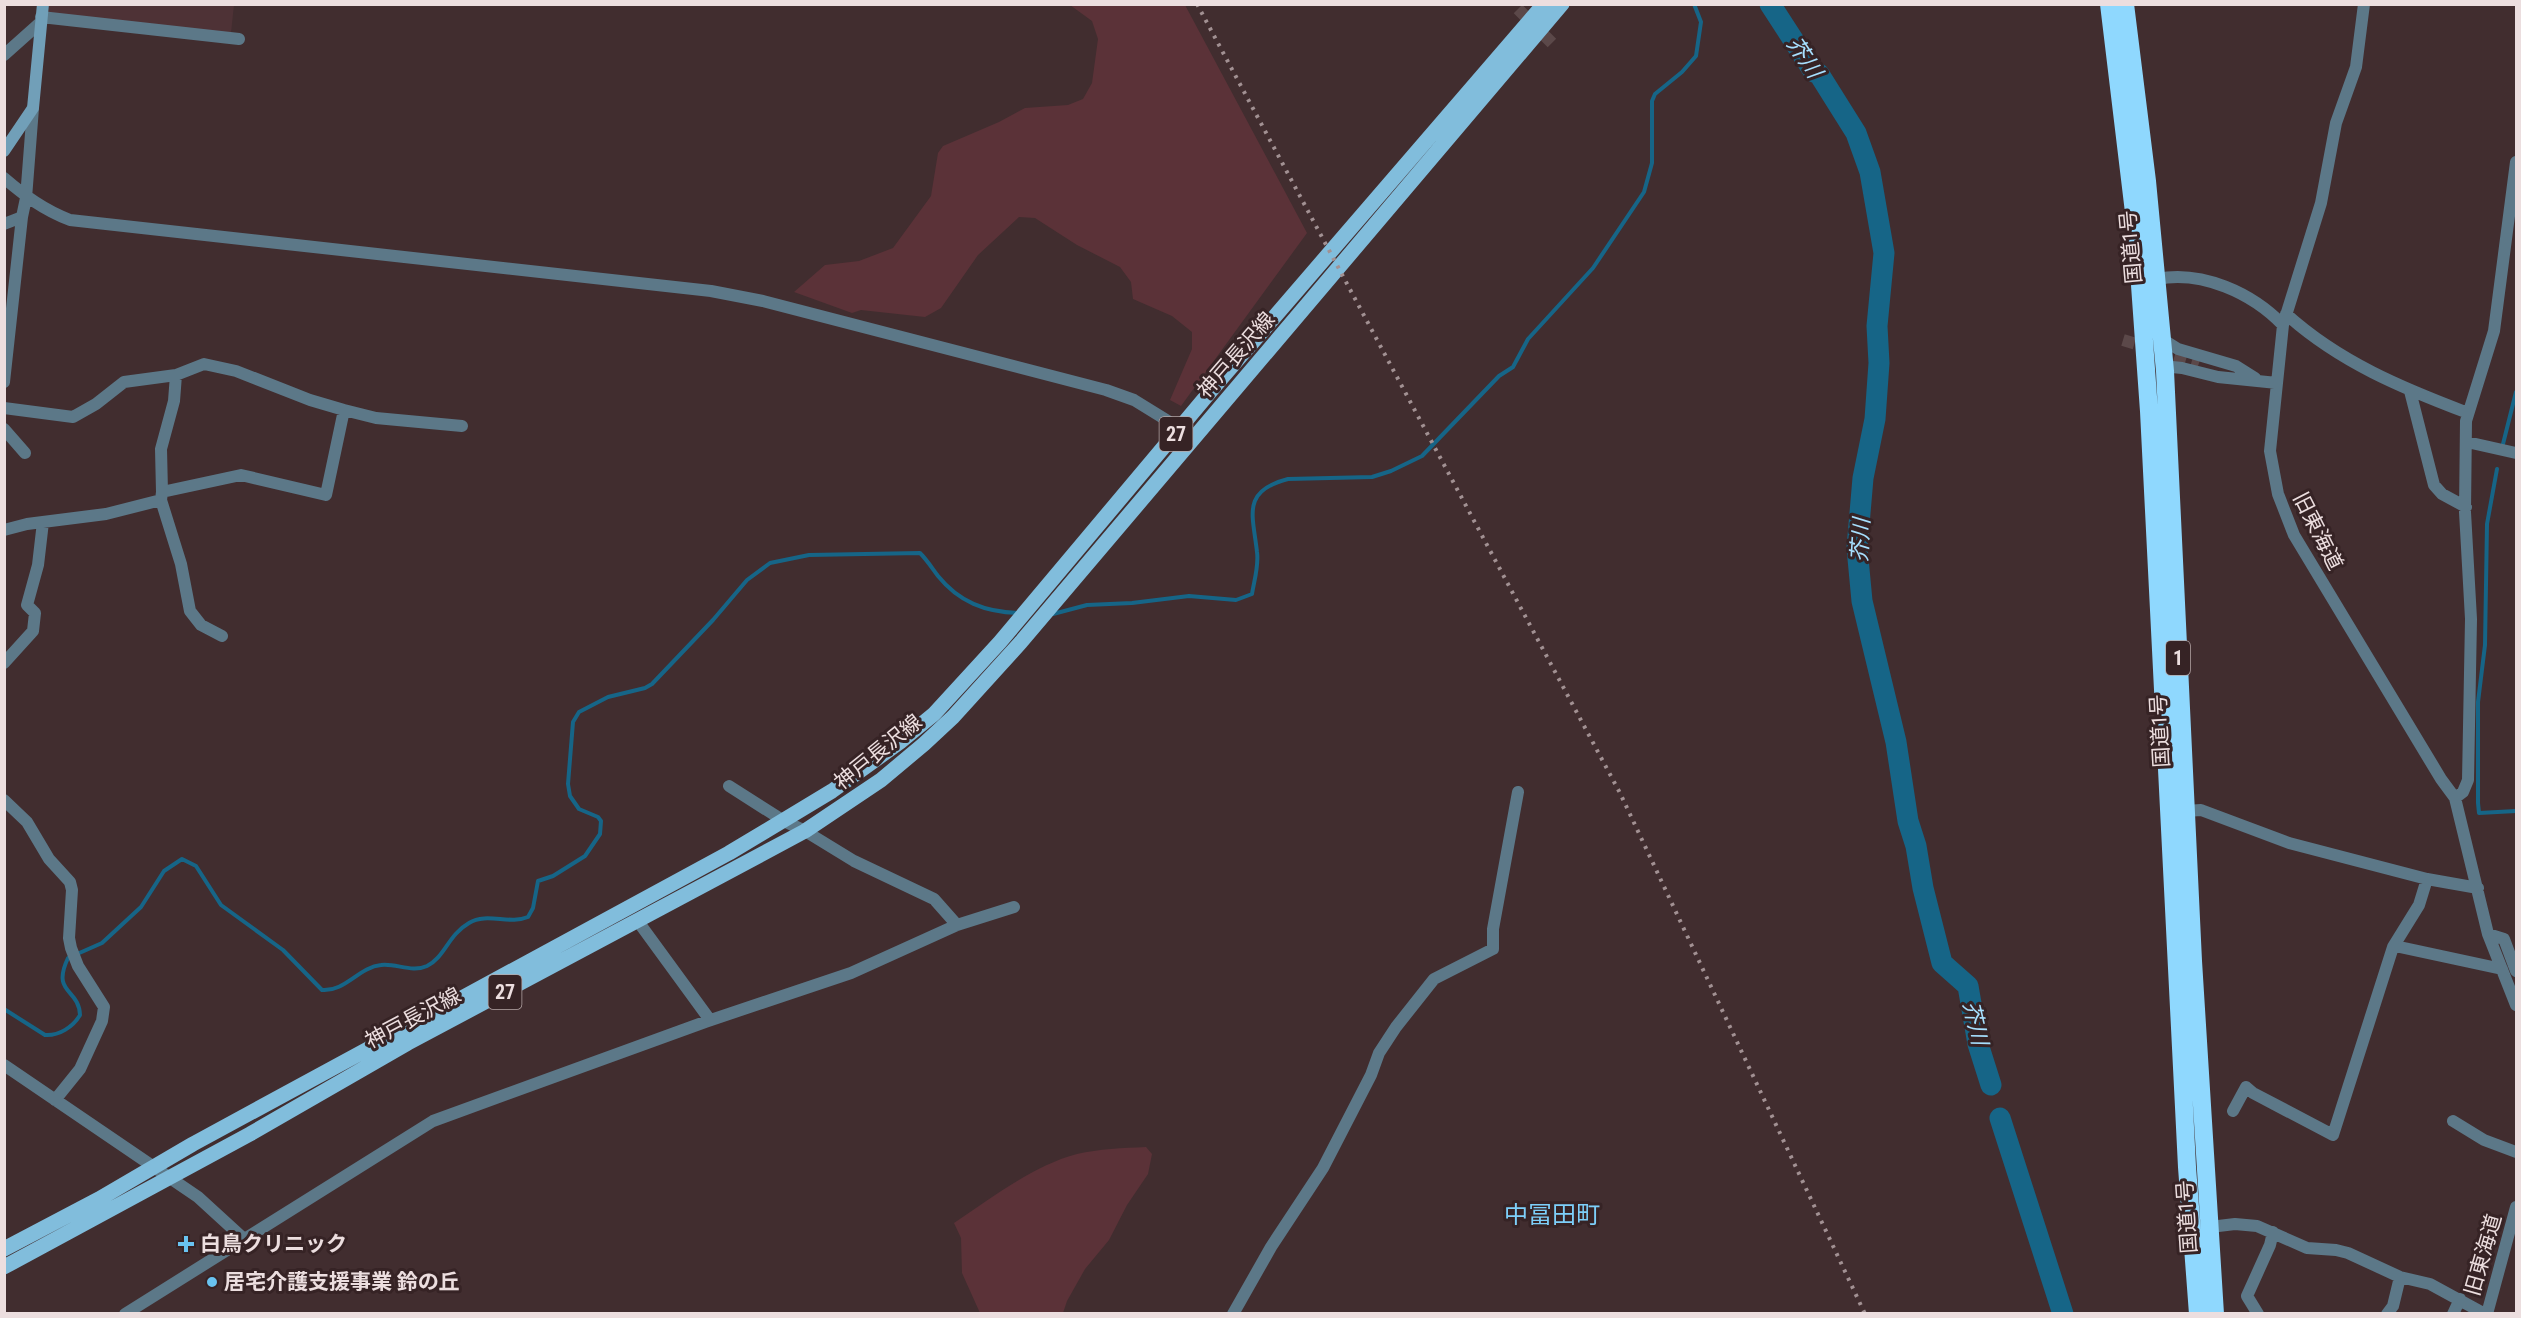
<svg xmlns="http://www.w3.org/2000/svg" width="2521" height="1318" font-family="'Roboto Condensed','Noto Sans JP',sans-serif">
<rect width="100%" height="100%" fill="#412d2f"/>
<path fill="#4e3236" d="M49,4l185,1 -3,28 -183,-20z"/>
<path fill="#5b3238" d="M1070,5h115l122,228 -126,173 -11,-6 22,-51v-17l-20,-16 -39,-17 -2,-17 -11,-15 -43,-22 -42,-27 -16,-1 -41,38 -37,53 -16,9 -64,-7 -9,3 -58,-21 31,-27 34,-4 34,-13 38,-52 7,-43 5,-7 56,-24 26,-14 43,-3 15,-6 9,-16 6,-44 -6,-18z
M1146,1147l6,7 -4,20 -21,31 -18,35 -24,29 -18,32 -4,12h-83l-18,-40 -1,-35 -7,-15c36,-24 80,-58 123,-69 22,-5 46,-6 69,-7z"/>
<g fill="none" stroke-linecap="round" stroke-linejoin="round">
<path stroke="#166587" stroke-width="4" d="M2502,448l14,-56
M2497,469l-10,55 -2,121 -7,57v101l1,10 37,-2
M1053,614l34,-9 45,-2 57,-7 47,4 16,-6c2,-13 7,-28 5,-42 -4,-37 -16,-61 31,-73l84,-2 19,-6 31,-15 77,-80 14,-9 15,-28 65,-71 51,-76 8,-29v-62l3,-7 27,-22 14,-16 5,-34 -7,-18
M4,1009l41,26c14,1 28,-8 35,-20 -1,-27 -29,-21 -12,-57l34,-15 39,-36 23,-36 18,-12 14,7 25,39 62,45 39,40c23,2 37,-23 59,-25 15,-2 31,8 46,1 18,-9 21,-31 42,-43 18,-11 40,2 59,-6l5,-9 5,-27 15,-5 32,-20 15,-22 1,-13 -3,-4 -19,-8 -9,-13 -2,-12 5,-62 6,-10 29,-15 37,-9 7,-4 61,-64 34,-40 23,-17 39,-8 111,-2c7,7 12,15 18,23 21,26 47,36 80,37"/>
<path stroke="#166587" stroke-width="21" d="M1770,4l44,68 5,2 37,59 14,39 14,81 -7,73 2,37 -4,56 -12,59 -6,70 5,53 34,141 12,79 8,25 7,42 19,75 26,23 10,58 13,41
M2000,1118l63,196"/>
<path stroke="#5b4849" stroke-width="12" stroke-dasharray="12 6" stroke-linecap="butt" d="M1518,9l35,35
M2123,340l76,23"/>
<path stroke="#5c7888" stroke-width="12" d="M2364,4l-8,63 -20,56 -15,80 -38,122 -13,126 8,43 16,41 147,244 14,19 33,136 28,71
M41,17l198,22
M4,55l37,-33
M4,178c21,18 40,32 66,42l641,71 52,10 343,89 28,10 60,37
M4,224l18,-7
M2157,279c45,-9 95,14 126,46
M2286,314c53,48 116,74 182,99
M2162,339l16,10 58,17 19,12
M2165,371l7,-4 10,1 36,9 59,6
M4,382l18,-165 4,-19 7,-90
M2410,391l24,94 8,9 24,13
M4,408l69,9 23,-13 28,-22 52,-7 28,-11 32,7 74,29 34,10 32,8 86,8
M4,429l21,24
M2467,442l49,11
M162,492l-1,-43 13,-48 2,-26
M161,500l20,64 9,47 11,14 21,11
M4,530l23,-6 79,-10 55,-14 1,-8 79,-17 85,20 18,-85
M4,663l29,-32 2,-18 -8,-8 11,-40 5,-43
M729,786l55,35 21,10 49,30 80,38 23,26
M2455,798l8,-6 5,-12 3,-161 -6,-107 1,-91 28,-90 22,-169
M4,800l23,22 22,37 21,23 2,8 -3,48 2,10 7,18 26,41 -2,14 -22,48 -25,31
M2186,811l15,-1 88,33 138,36 51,9
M637,920l73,100
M2488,934l16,5 12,32
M2395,946l107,23
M4,1065l194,132 47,43
M2233,1111l13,-24 7,6 80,42 60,-188 26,-42 8,-26
M2453,1121l31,19 32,12
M2210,1227l25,-3 22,2 50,22 29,2 12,3 52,24 30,7 55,30
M125,1314l308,-193 272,-99 146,-49 106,-48 57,-18
M1233,1314l38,-67 52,-79 48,-93 8,-22 17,-26 38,-48 59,-30v-20l25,-137
M2258,1314l-11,-18 23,-51 3,-13
M2387,1314l6,-8 7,-29
M2453,1314l7,-15
M2487,1314l29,-107"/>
<path stroke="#719fb8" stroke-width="12" d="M4,151l29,-43 10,-104"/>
<path stroke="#81bddc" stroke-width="15" d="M4,1249l95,-50 94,-55 536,-291 103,-62 68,-49 34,-28 66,-72 220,-262 324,-376
M4,1267l246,-133 158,-91 397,-212 76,-51 43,-36 29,-27 68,-75 541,-638"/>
<path stroke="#8fd8fe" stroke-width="18" d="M2109,4l27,225 13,182 38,756 11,147
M2125,4l22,177 18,190 28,590 22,353"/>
<path stroke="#a29193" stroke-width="4" stroke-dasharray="3 6" stroke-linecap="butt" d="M1197,4l423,789 245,521"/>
</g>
<g fill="#69c3f1" stroke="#362325" stroke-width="2">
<path d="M183 1235h6v6h6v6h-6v6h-6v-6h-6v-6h6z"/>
<circle cx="212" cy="1282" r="6"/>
</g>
<g text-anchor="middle" stroke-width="6" stroke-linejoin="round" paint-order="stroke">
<g fill="#362325" stroke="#b5a6a7" stroke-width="1.5">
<rect x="1159.5" y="417" width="33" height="34" rx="4.5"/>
<rect x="2166" y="641" width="24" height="34" rx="4.5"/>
<rect x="488.5" y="975" width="33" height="34" rx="4.5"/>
</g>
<g font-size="20" font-weight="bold" fill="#ecdedf">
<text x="1176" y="441">27</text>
<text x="2178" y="665">1</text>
<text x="505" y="999">27</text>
</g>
<g font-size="21" fill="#ecdedf" stroke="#362325">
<text transform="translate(2131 247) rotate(-95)" y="7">国道1号</text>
<text transform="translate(1236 355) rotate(-49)" y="7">神戸長沢線</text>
<text transform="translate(2318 531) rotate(63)" y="7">旧東海道</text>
<text transform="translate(2160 731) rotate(-93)" y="7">国道1号</text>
<text transform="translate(878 752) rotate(-39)" y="7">神戸長沢線</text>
<text transform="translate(413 1018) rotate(-28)" y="7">神戸長沢線</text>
<text transform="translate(2187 1217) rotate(-94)" y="7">国道1号</text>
<text transform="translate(2483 1255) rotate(-74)" y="7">旧東海道</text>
</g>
<g font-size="21" font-weight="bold" fill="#ecdedf" stroke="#362325" text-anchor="start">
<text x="200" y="1251">白鳥クリニック</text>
<text x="224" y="1289">居宅介護支援事業 鈴の丘</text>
</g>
<g font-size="22" font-style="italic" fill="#a7e0ff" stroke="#362325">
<text transform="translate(1805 57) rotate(56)" y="8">芥川</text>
<text transform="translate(1860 540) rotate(-87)" y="8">芥川</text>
<text transform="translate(1976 1023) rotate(77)" y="8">芥川</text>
</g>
<g font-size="24" fill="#7dcff9" stroke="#362325">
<text x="1552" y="1223">中冨田町</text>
</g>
</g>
<rect width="2521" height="1318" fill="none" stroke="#ecdedf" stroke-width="12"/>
</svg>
